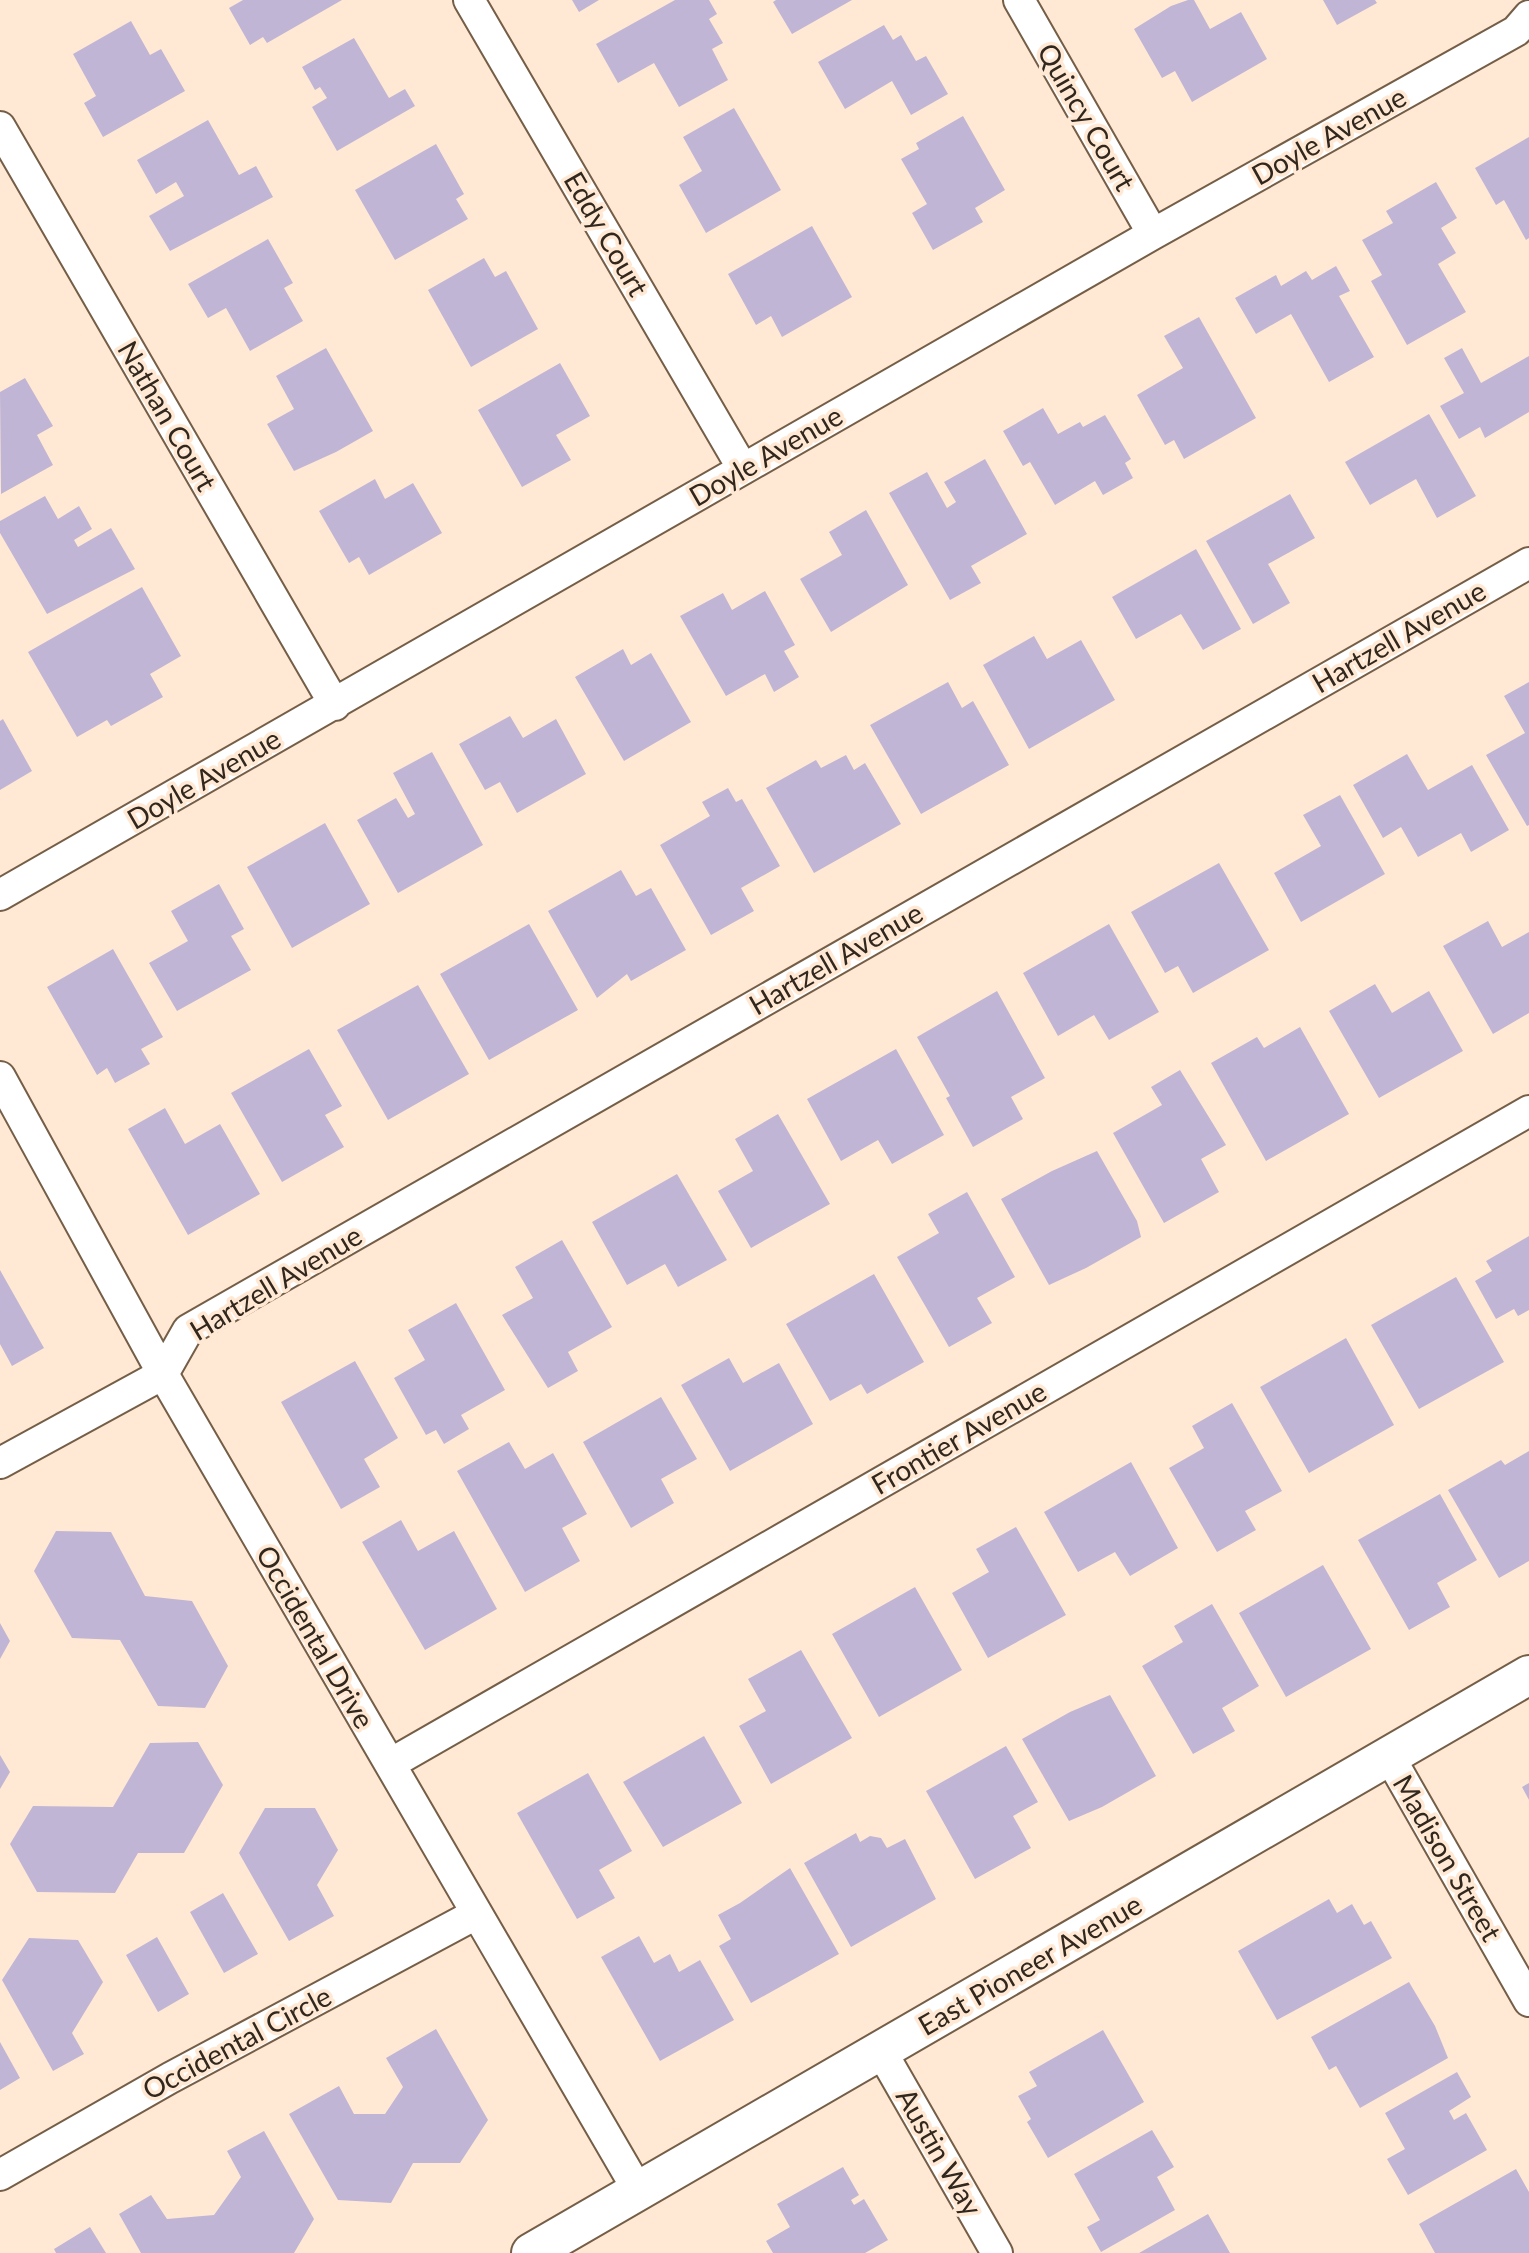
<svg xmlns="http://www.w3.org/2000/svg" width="1529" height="2253" font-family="Lato,sans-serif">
<rect width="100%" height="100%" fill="#ffe9d4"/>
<path fill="#c1b5d5" d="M243,0h99l-75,43 -4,-6 -13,8 -21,-37z
M572,0h27l-20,12z
M675,0h34l8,14 -8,5 14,24 -11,6 16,31 -49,27 -25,-44 -36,20 -22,-39z
M776,0h76l-60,34 -19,-32z
M1188,0h6l16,29 31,-17 26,47 -75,43 -17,-31 -13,7 -28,-49 37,-23z
M1323,0h52l2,3 -40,22z
M131,21l19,34 11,-6 24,42 -82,46 -19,-34 12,-7 -23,-42z
M884,25l9,15 8,-5 15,26 10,-5 22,38 -37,21 -19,-34 -47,28 -27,-47z
M354,38l35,60 16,-9 10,17 -78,45 -25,-44 15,-9 -7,-11 -5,3 -13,-23z
M734,108l47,82 -75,43 -27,-48 23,-14 -19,-34z
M963,116l42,74 -30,18 8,14 -50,28 -21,-37 15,-9 -26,-45 18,-10 -3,-6z
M208,120l31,55 17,-9 17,31 -103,54 -21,-35 35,-20 -8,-14 -20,12 -19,-34z
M1529,137v101l-3,2 -22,-40 -8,5 -21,-37z
M436,144l28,50 -8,5 12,20 -73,41 -40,-70z
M1436,182l21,36 -16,10 15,25 -18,11 28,48 -59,33 -36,-64 11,-6 -20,-35 31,-17 -7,-12z
M812,226l40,71 -70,40 -11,-21 -15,9 -28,-51z
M268,239l25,44 -9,5 19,33 -53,30 -24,-43 -18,10 -20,-34z
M484,258l11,19 11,-6 32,58 -67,38 -43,-77z
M1336,266l14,25 -11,5 35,61 -45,25 -38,-68 -35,20 -21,-36 41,-23 5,11 25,-15 6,9z
M1199,317l57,101 -72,41 -10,-19 -9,5 -28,-50 46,-27 -19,-32z
M326,348l47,83 -37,21 -42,19 -27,-47 27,-15 -18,-33z
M1462,348l19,35 48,-27v56l-44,26 -5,-11 -21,12 -19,-33 24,-13 -20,-35z
M560,363l30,53 -34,19 15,25 -49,27 -44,-77z
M25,378l28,48 -16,9 16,30 -52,29 -1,-102z
M1043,408l15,26 22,-12 3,5 22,-12 26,44 -6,4 8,15 -30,17 -8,-14 -40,24 -25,-43 -7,4 -20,-35z
M1429,414l47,82 -39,22 -21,-39 -46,26 -25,-43z
M985,459l42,75 -56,32 10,17 -31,17 -61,-107 38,-21 20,36 9,-6 -12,-20z
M375,479l10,20 28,-16 29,50 -73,42 -10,-18 -10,6 -30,-52z
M1290,494l25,44 -47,26 22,39 -37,21 -47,-83z
M45,496l13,23 21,-13 13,23 -18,11 4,7 33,-19 24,41 -88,45 -47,-81v-12z
M866,510l42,75 -77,47 -31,-53 42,-24 -13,-23z
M1196,549l45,80 -38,21 -22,-36 -45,25 -24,-42z
M142,587l39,69 -31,18 13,23 -52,29 -4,-6 -30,17 -49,-85z
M765,591l30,54 -11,6 15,26 -25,15 -9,-18 -39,22 -46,-80 43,-23 9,17z
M1034,636l13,23 34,-19 34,60 -86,49 -46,-84z
M623,649l8,16 20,-12 40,69 -67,39 -49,-84z
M948,682l14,26 11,-7 36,64 -88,49 -51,-89z
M1529,682v143l-2,1 -41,-71 39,-22 -21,-37z
M510,716l13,22 33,-19 30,55 -69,39 -17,-31 -15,8 -26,-46z
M3,719l29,52 -32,19v-69z
M432,752l51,93 -85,48 -41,-73 39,-22 12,20 7,-4 -22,-41z
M1407,754l21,36 44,-25 37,65 -38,22 -10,-19 -43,24 -17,-30 -18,11 -30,-53z
M846,755l8,15 11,-7 36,61 -87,49 -48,-85 50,-28 5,8z
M728,788l8,14 6,-3 38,67 -39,22 13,23 -43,24 -51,-90 50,-29 -8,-14z
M1340,795l45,79 -84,48 -27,-49 47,-27 -18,-31z
M325,823l45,81 -78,44 -45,-81z
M1219,863l50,87 -76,43 -15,-27 -13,7 -34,-61z
M621,870l15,26 15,-8 35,62 -55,31 -4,-7 -30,24 -49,-87z
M219,884l25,45 -13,7 20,34 -74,41 -28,-48 39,-22 -17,-30z
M1488,921l14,26 27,-15v81l-36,21 -50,-88z
M529,924l49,86 -89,50 -49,-86z
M1109,924l50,88 -50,28 -15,-25 -36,21 -35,-63z
M113,949l50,88 -22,12 9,15 -35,19 -8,-15 -10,7 -50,-88z
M1375,984l17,29 37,-22 34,60 -84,47 -50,-87z
M418,985l51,89 -81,46 -51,-90z
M997,991l48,87 -34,19 12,22 -50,28 -27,-49 4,-2 -33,-59z
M1300,1027l49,87 -83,47 -55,-98 46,-26 7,11z
M309,1049l33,57 -17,9 19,32 -62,35 -51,-89z
M896,1049l48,86 -52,29 -14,-24 -37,21 -34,-62z
M1180,1070l46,75 -25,14 18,33 -55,31 -51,-90 49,-28 -11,-18z
M165,1108l20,36 35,-20 40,70 -72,41 -60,-106z
M778,1114l52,90 -79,44 -33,-57 35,-20 -18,-32z
M1097,1151l40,70 4,16 -55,31 -37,17 -48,-86 51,-28z
M677,1174l50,86 -49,27 -13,-23 -38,21 -35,-63z
M967,1192l48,85 -38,21 15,25 -43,24 -52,-90 42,-24 -11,-19z
M1529,1236v74l-11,6 -4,-7 -18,10 -21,-38 17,-10 -6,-10z
M562,1240l50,87 -44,25 10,19 -30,17 -46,-73 31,-17 -18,-31z
M0,1270l44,78 -32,18 -12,-22z
M874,1274l50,88 -57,32 -6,-10 -31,17 -44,-77z
M1456,1277l48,85 -85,47 -48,-84z
M456,1303l49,87 -44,25 8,14 -25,15 -8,-14 -10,5 -32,-57 31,-18 -17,-30z
M1346,1338l48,87 -85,48 -49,-86z
M729,1358l14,25 36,-20 34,61 -83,47 -49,-86z
M355,1361l43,77 -34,21 16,28 -39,22 -60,-107z
M661,1397l36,62 -36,20 13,24 -43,25 -48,-86z
M1232,1403l50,88 -37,20 11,19 -39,22 -48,-84 35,-20 -12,-22z
M509,1442l16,27 28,-16 34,61 -25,14 18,33 -55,31 -68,-121z
M1529,1451v110l-30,17 -51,-88 53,-30 4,5z
M1131,1462l47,86 -48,28 -15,-24 -37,20 -34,-60z
M1440,1494l37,66 -40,23 13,24 -41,23 -51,-90z
M401,1520l17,31 36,-20 43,78 -72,41 -63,-108z
M1016,1527l50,88 -78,43 -36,-65 37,-21 -13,-23z
M56,1531l55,1 34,64 47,5 36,65 -23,42 -47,-2 -38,-66 -48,-2 -38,-67z
M1323,1565l48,84 -85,48 -47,-84z
M915,1587l47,83 -83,47 -47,-83z
M1212,1604l47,82 -37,22 13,23 -42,23 -51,-88 41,-24 -9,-16z
M0,1623l10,18 -10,18z
M801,1650l51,88 -81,46 -32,-58 27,-15 -18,-32z
M1110,1695l46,81 -54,31 -33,14 -47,-82 48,-27z
M704,1736l38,67 -79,44 -40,-65z
M198,1742l25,43 -39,68h-46l-23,40 -78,-1 -27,-48 23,-38 80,1 37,-64z
M1006,1746l32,56 -25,14 18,32 -56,31 -49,-88z
M0,1755l10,17 -10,17z
M588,1773l44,78 -33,19 16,28 -38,21 -60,-106z
M1529,1783v17l-7,-13z
M265,1808h50l23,42 -21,35 17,31 -45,25 -50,-88z
M856,1833l4,9 10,-6 11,2 6,10 18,-9 31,60 -85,48 -47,-84z
M790,1868l49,86 -88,49 -32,-57 12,-7 -13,-24 22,-12z
M223,1893l35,61 -34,19 -34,-61z
M1329,1899l8,14 15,-9 12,21 7,-4 21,37 -115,62 -39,-69z
M639,1936l15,27 16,-9 9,18 21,-12 34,60 -74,41 -59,-104z
M157,1937l32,57 -31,18 -32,-57z
M29,1938l49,2 25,42 -31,51 12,21 -31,17 -51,-91z
M1409,1982l26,44 13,32 -88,50 -24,-42 -7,4 -18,-33z
M436,2029l52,91 -28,43h-47l-22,40 -53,-3 -49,-86 50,-28 15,28h31l18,-27 -17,-29z
M1103,2030l41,72 -96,56 -21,-36 4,-3 -13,-23 19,-10 -8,-14z
M0,2042l20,36 -20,12z
M1457,2072l14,25 -22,14 5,9 12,-7 21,37 -79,45 -21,-36 18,-10 -20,-36z
M1152,2130l22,37 -17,10 18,33 -74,42 -14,-25 13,-7 -26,-46z
M264,2131l50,88 -20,34h-153l-22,-39 32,-19 16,24 47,-4 27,-38 -14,-26z
M843,2167l16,28 -8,5 3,5 10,-6 24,41 -23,13h-92l-7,-12 24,-14 -13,-23z
M1516,2169l13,23v61h-94l-16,-29z
M1208,2214l22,39h-91z
M90,2227l16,26h-50l-2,-4z"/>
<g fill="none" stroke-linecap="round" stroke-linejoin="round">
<defs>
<path id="minor" d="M469,0l274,469
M1019,0l134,234
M0,127l335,578
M0,895l1153,-661 363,-203 13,-15
M0,1077l163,297 476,818
M0,1463l163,-89 25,-44 1341,-767
M1389,1756l140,245
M390,1764l1139,-653
M881,2051l116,202
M0,2175l170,-97 306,-164"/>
<path id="tertiary" d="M531,2253l998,-578"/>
</defs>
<use href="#minor" stroke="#755e47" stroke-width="34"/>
<use href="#tertiary" stroke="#755e47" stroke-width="42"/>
<use href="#minor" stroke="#fff" stroke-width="30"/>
<use href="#tertiary" stroke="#fff" stroke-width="38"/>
</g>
<g text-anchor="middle" stroke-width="7" stroke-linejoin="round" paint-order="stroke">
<g font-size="28" fill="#31271d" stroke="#ffe9d4">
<text transform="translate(1086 117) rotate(60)" y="10">Quincy Court</text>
<text transform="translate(1329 136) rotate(-29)" y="10">Doyle Avenue</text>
<text transform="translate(606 234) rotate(60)" y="10">Eddy Court</text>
<text transform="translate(167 416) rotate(60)" y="10">Nathan Court</text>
<text transform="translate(766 456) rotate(-30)" y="10">Doyle Avenue</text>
<text transform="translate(1399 637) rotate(-30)" y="10">Hartzell Avenue</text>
<text transform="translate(204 779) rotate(-30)" y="10">Doyle Avenue</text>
<text transform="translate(836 959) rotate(-30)" y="10">Hartzell Avenue</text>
<text transform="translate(276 1283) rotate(-31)" y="10">Hartzell Avenue</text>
<text transform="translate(959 1438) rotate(-30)" y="10">Frontier Avenue</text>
<text transform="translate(315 1637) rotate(60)" y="10">Occidental Drive</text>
<text transform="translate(1447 1858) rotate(60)" y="10">Madison Street</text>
<text transform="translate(1030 1965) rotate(-30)" y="10">East Pioneer Avenue</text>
<text transform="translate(237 2043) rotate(-28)" y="10">Occidental Circle</text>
<text transform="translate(939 2152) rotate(60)" y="10">Austin Way</text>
</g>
</g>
</svg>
